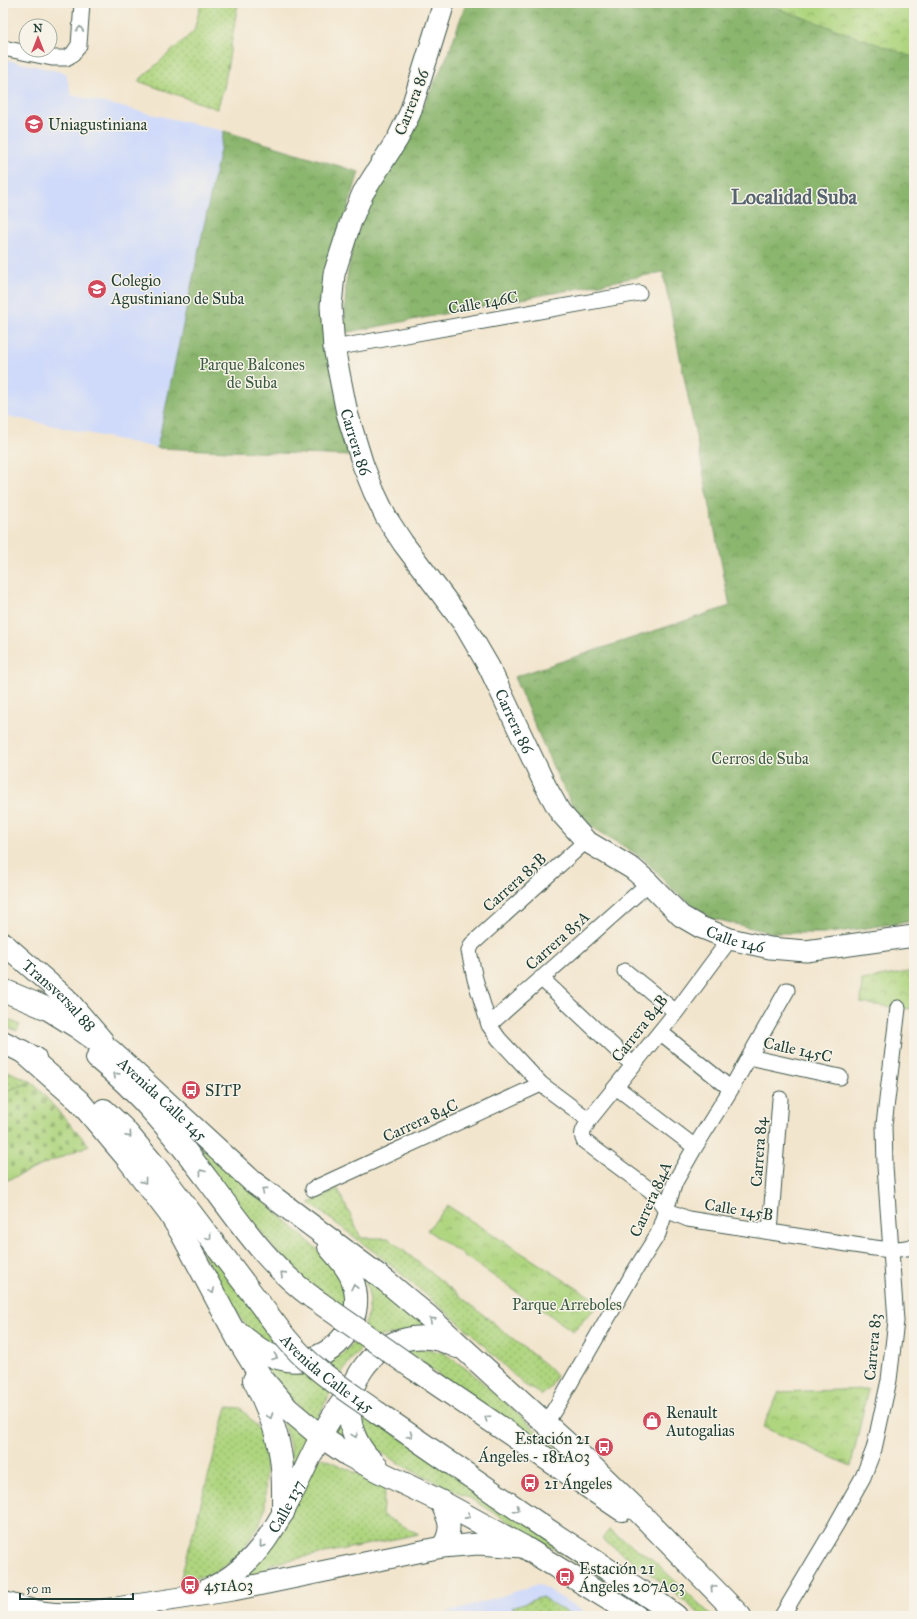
<svg xmlns="http://www.w3.org/2000/svg" width="917" height="1619" font-family="'IM FELL Great Primer',serif">
<defs>
<pattern id="grass-dots" width="8" height="8" patternUnits="userSpaceOnUse"><rect width="8" height="8" fill="#afd57f"/><path d="M2 2h.1M6 6h.1" fill="none" stroke="#8eae69" stroke-width="1.8" stroke-linecap="round"/></pattern>
<pattern id="forest-crowns" width="20" height="18" patternUnits="userSpaceOnUse"><rect width="20" height="18" fill="#8bb66e"/><path d="M2 6a3 3 0 1 1 6 0M12 15a3 3 0 1 1 6 0" fill="none" stroke="#71955b"/></pattern>
<pattern id="cemetery-stones" width="16" height="16" patternUnits="userSpaceOnUse"><rect width="16" height="16" fill="#afd57f"/><path d="M2 7V4a2 2 0 0 1 4 0v3zM10 15v-3a2 2 0 0 1 4 0v3z" fill="#8eae69"/></pattern>
<pattern id="park-crowns" width="20" height="18" patternUnits="userSpaceOnUse"><rect width="20" height="18" fill="#afd57f"/><path d="M2 6a3 3 0 1 1 6 0M12 15a3 3 0 1 1 6 0" fill="none" stroke="#8eae69"/></pattern>
</defs>
<rect width="100%" height="100%" fill="#f7f3e8"/>
<filter id="ink" filterUnits="userSpaceOnUse"><feTurbulence type="fractalNoise" baseFrequency=".025" numOctaves="2"/><feDisplacementMap in="SourceGraphic" scale="8" xChannelSelector="R" yChannelSelector="G"/><feConvolveMatrix kernelMatrix="1 2 1 2 8 2 1 2 1" color-interpolation-filters="sRGB"/></filter>
<filter id="wash" filterUnits="userSpaceOnUse"><feTurbulence type="fractalNoise" baseFrequency=".012" numOctaves="4" result="noise"/><feDisplacementMap in="SourceGraphic" scale="16" xChannelSelector="R" yChannelSelector="G"/><feGaussianBlur stdDeviation="0.9" result="paint"/><feColorMatrix in="noise" values="0 0 0 0 0 0 0 0 0 0 0 0 0 0 0 0 0 1.4 0 .05"/><feComposite in="paint" operator="in"/></filter>
<g filter="url(#wash)">
<rect width="100%" height="100%" fill="#f2e5cd"/>
<path fill="#cfdafa" d="M3,59l63,14 5,22 153,36 -67,317 -154,-33z
M539,1584l52,32h-154z"/>
<path fill="url(#grass-dots)" stroke="#67895a" d="M201,3h37l-14,85 -7,21 -79,-28 56,-50z
M3,1017l17,8 -3,6 -14,-5z
M3,1069l29,13 -29,10z
M188,1132l139,126c15,19 18,27 20,51l-50,-33 -113,-138z
M338,1189l23,49h27l160,129 8,9 -6,12 -8,7 -19,-11 -52,-51 -90,-76 -72,-54z
M190,1224l96,127 -30,-15 -16,-18 -53,-92z
M365,1276l71,57c-18,0 -36,-1 -53,3 -32,8 -54,59 -67,86l-21,-19 -32,-37 28,4 32,-6 18,-9 17,-17 9,-19 3,-18z
M401,1349h27l16,4 28,20 117,104z
M227,1407l14,1 20,24 5,18 -1,58 -6,17 -20,30 -26,19 -33,7z
M341,1408l12,36 -24,-10z
M356,1408l297,200 -187,-112 -53,-25 -23,-13 -18,-12 -11,-18z
M279,1413l29,27 -16,31 -2,-27z
M323,1458l62,28 -3,29 37,19 -149,30 2,13 -34,8 80,-125z
M609,1530l44,30 59,56h-10l-33,-28 -67,-49z
M542,1597l30,19h-46l-14,-9z"/>
<path fill="url(#forest-crowns)" stroke="#557a51" d="M466,3h297l151,54v864l-83,12h-59l-61,-15 -40,-30 -28,-30 -54,-33 -18,-22 -18,-36 -39,-90 216,-71 -67,-334 -319,61 2,-50 8,-43 28,-64 27,-39 40,-85z
M224,131l135,41 -38,125 30,159 -194,-8z"/>
<path fill="url(#cemetery-stones)" stroke="#67895a" d="M32,1082l57,63 -86,37v-90z"/>
<path fill="url(#park-crowns)" stroke="#67895a" d="M763,3h151v54l-4,-1z
M914,971v38l-16,-1 -37,-5 1,-23z
M448,1206l152,97 -27,28 -146,-101z
M868,1389l-17,77 -88,-39 16,-35z"/>
</g>
<g filter="url(#ink)">
<g fill="none" stroke-linecap="round" stroke-linejoin="round">
<defs>
<path id="street" d="M3,48l49,10h14l7,-4 6,-9 3,-42
M334,348l305,-55
M586,841l-114,103 -3,7 6,28 14,46 10,14 42,45 48,36
M730,939l-54,73 -87,108c-4,8 -9,13 -5,21l66,49 7,7 9,13 22,9 179,28 23,3 24,-3
M625,971l51,41
M541,978l92,87
M489,1025l160,-142
M660,1032l71,57
M749,1057l91,20
M616,1087l79,60
M313,1189l228,-105
M770,1232l10,-133
M546,1423l15,-24 73,-127 24,-38 17,-52 20,-35 36,-58 56,-99
M782,1616l54,-91 27,-48 11,-28 15,-69 7,-59 -11,-155 -1,-41 14,-117"/>
<g id="secondary">
<path id="s1" d="M444,3l-34,110 -12,25 -35,55 -12,28 -17,53 -3,32 3,42 13,65 16,52 11,27 12,25 17,26 61,81 25,43 56,118 15,27 26,29 47,28 16,14 32,33 19,11 30,12 40,9 36,3 108,-15"/>
<path id="s2" d="M3,943l63,55 37,43"/>
<path d="M440,1501c9,18 14,28 2,46"/>
<path id="s3" d="M208,1589c62,-27 83,-96 112,-151 9,-19 23,-37 34,-54"/>
<path d="M3,1602c30,9 49,14 81,11l149,-23 209,-43 36,-3 46,3"/>
</g>
<g id="primary">
<path id="s4" d="M3,990l45,19 29,18 34,24 142,131 133,99 43,36 150,137 55,53 106,109"/>
<path d="M3,1042l32,16"/>
<path d="M22,1051l57,50 48,57 42,55 13,21 57,107 22,36 27,32 32,27 28,19 30,16 62,30 84,46 112,69"/>
<path d="M97,1058c44,35 80,81 114,126 31,42 59,83 102,114"/>
<path d="M104,1110l19,18 33,39 129,170"/>
<path d="M239,1333c14,12 29,24 47,27 45,7 83,-38 66,-81 -4,-11 -15,-23 -23,-32"/>
<path d="M413,1368l209,142"/>
<path d="M254,1380c11,22 22,47 26,72 4,20 3,40 3,61"/>
<path d="M378,1413l164,113 115,76 19,14"/>
<path d="M377,1466c-68,-59 3,-160 80,-119"/>
</g>
</defs>
<use href="#street" stroke="#3f564b" stroke-width="17"/>
<use href="#secondary" stroke="#3f564b" stroke-width="23"/>
<use href="#primary" stroke="#3f564b" stroke-width="24"/>
<use href="#street" stroke="#fff" stroke-width="15"/>
<use href="#secondary" stroke="#fff" stroke-width="21"/>
<use href="#primary" stroke="#fff" stroke-width="22"/>
<defs>
<g id="primary-bridge">
<path d="M313,1298l100,70"/>
<path id="s5" d="M285,1337c25,31 61,53 93,76"/>
</g>
</defs>
<use href="#primary-bridge" stroke="#3f564b" stroke-width="24" stroke-linecap="butt"/>
<use href="#primary-bridge" stroke="#fff" stroke-width="22"/>
</g>
<defs><path id="oneway-chevron" d="M-2-3.5L2.5 0L-2 3.5" fill="none" stroke-width="1.6" stroke-linecap="round" stroke-linejoin="round"/></defs>
<g stroke="#8f9e9a">
<use href="#oneway-chevron" transform="translate(80 29) rotate(-86)"/>
<use href="#oneway-chevron" transform="translate(116 1075) rotate(-136)"/>
<use href="#oneway-chevron" transform="translate(129 1135) rotate(49)"/>
<use href="#oneway-chevron" transform="translate(202 1172) rotate(-127)"/>
<use href="#oneway-chevron" transform="translate(144 1181) rotate(53)"/>
<use href="#oneway-chevron" transform="translate(264 1190) rotate(-143)"/>
<use href="#oneway-chevron" transform="translate(209 1237) rotate(53)"/>
<use href="#oneway-chevron" transform="translate(283 1274) rotate(-136)"/>
<use href="#oneway-chevron" transform="translate(354 1287) rotate(-103)"/>
<use href="#oneway-chevron" transform="translate(212 1291) rotate(62)"/>
<use href="#oneway-chevron" transform="translate(432 1320) rotate(-138)"/>
<use href="#oneway-chevron" transform="translate(275 1357) rotate(20)"/>
<use href="#oneway-chevron" transform="translate(270 1416) rotate(70)"/>
<use href="#oneway-chevron" transform="translate(487 1418) rotate(-146)"/>
<use href="#oneway-chevron" transform="translate(355 1435) rotate(70)"/>
<use href="#oneway-chevron" transform="translate(410 1435) rotate(35)"/>
<use href="#oneway-chevron" transform="translate(517 1509) rotate(35)"/>
<use href="#oneway-chevron" transform="translate(468 1516) rotate(29)"/>
<use href="#oneway-chevron" transform="translate(262 1545) rotate(129)"/>
<use href="#oneway-chevron" transform="translate(713 1588) rotate(-134)"/>
</g>
</g>
<defs>
<symbol id="university-disc" viewBox="-11 -11 22 22"><circle r="9.5" fill="#d1495b" stroke="#f7f3e8"/><path d="M0-5L7-2L0 1L-7-2ZM-4 1L0 2.5L4 1V4Q0 6-4 4Z" fill="#fff"/></symbol>
<symbol id="school-disc" viewBox="-11 -11 22 22"><circle r="9.5" fill="#d1495b" stroke="#f7f3e8"/><path d="M0-5L7-2L0 1L-7-2ZM-4 1L0 2.5L4 1V4Q0 6-4 4Z" fill="#fff"/></symbol>
<symbol id="bus-disc" viewBox="-11 -11 22 22"><circle r="9.5" fill="#d1495b" stroke="#f7f3e8"/><path d="M-5-6H5V4H4V6H2V4H-2V6H-4V4H-5ZM-3.5-4V0h7V-4ZM-3.5 1.2v1.5H-2V1.2ZM2 1.2v1.5H3.5V1.2Z" fill="#fff"/></symbol>
<symbol id="shop-disc" viewBox="-11 -11 22 22"><circle r="9.5" fill="#d1495b" stroke="#f7f3e8"/><path d="M-5-2.5h2.3a2.7 3.5 0 0 1 5.4 0H5L5.5 6h-11ZM-1.5-2.5h3a1.5 2.3 0 0 0-3 0Z" fill="#fff"/></symbol>
</defs>
<g fill-rule="evenodd">
<use href="#university-disc" x="23" y="113" width="22" height="22"/>
<use href="#school-disc" x="86" y="278" width="22" height="22"/>
<use href="#bus-disc" x="180" y="1079" width="22" height="22"/>
<use href="#shop-disc" x="641" y="1410" width="22" height="22"/>
<use href="#bus-disc" x="593" y="1436" width="22" height="22"/>
<use href="#bus-disc" x="519" y="1472" width="22" height="22"/>
<use href="#bus-disc" x="554" y="1566" width="22" height="22"/>
<use href="#bus-disc" x="179" y="1574" width="22" height="22"/>
</g>
<g text-anchor="middle" stroke-width="3" stroke-linejoin="round" paint-order="stroke">
<g font-size="16" fill="#1f3d34" stroke="#f7f3e8">
<text transform="translate(411 102) rotate(-69)" y="6">Carrera 86</text>
<text transform="translate(483 302) rotate(-10)" y="6">Calle 146C</text>
<text dy="6" stroke="none"><textPath href="#s1" startOffset="465">Carrera 86</textPath></text>
<text dy="6" stroke="none"><textPath href="#s1" startOffset="788">Carrera 86</textPath></text>
<text transform="translate(514 882) rotate(-42)" y="6">Carrera 85B</text>
<text dy="6" stroke="none"><textPath href="#s1" startOffset="1110">Calle 146</textPath></text>
<text transform="translate(557 940) rotate(-42)" y="6">Carrera 85A</text>
<text dy="6" stroke="none"><textPath href="#s2" startOffset="77">Transversal 88</textPath></text>
<text transform="translate(639 1028) rotate(-52)" y="6">Carrera 84B</text>
<text transform="translate(798 1049) rotate(12)" y="6">Calle 145C</text>
<text dy="6" stroke="none"><textPath href="#s4" startOffset="195">Avenida Calle 145</textPath></text>
<text transform="translate(420 1120) rotate(-25)" y="6">Carrera 84C</text>
<text transform="translate(758 1152) rotate(-86)" y="6">Carrera 84</text>
<text transform="translate(650 1199) rotate(-66)" y="6">Carrera 84A</text>
<text transform="translate(739 1209) rotate(9)" y="6">Calle 145B</text>
<text transform="translate(872 1347) rotate(-85)" y="6">Carrera 83</text>
<text dy="6" stroke="none"><textPath href="#s5" startOffset="56">Avenida Calle 145</textPath></text>
<text dy="6" stroke="none"><textPath href="#s3" startOffset="116">Calle 137</textPath></text>
</g>
<g font-size="16" fill="#1f3d34" stroke="#f7f3e8" text-anchor="start">
<text x="48" y="130">Uniagustiniana</text>
<text x="111" y="286">Colegio<tspan x="111" dy="18">Agustiniano de Suba</tspan></text>
<text x="205" y="1096">SITP</text>
<text x="666" y="1418">Renault<tspan x="666" dy="18">Autogalias</tspan></text>
<text x="590" y="1444" text-anchor="end">Estación 21<tspan x="590" dy="18">Ángeles - 181A03</tspan></text>
<text x="544" y="1489">21 Ángeles</text>
<text x="579" y="1574">Estación 21<tspan x="579" dy="18">Ángeles 207A03</tspan></text>
<text x="204" y="1591">451A03</text>
</g>
<g font-size="16" fill="#3c5b43" stroke="#f7f3e8">
<text x="252" y="370">Parque Balcones<tspan x="252" dy="18">de Suba</tspan></text>
<text x="760" y="764">Cerros de Suba</text>
<text x="567" y="1310">Parque Arreboles</text>
</g>
<g font-size="20" font-weight="bold" fill="#566470" stroke="#f7f3e8">
<text x="794" y="204">Localidad Suba</text>
</g>
</g>
<rect width="917" height="1619" fill="none" stroke="#f7f3e8" stroke-width="16"/>
<g transform="translate(38 38)"><circle r="19" fill="#f7f3e8" stroke="#a1aaa0"/>
<path d="M0-3L7 15L0 10L-7 15Z" fill="#d1495b"/>
<text y="-6" font-size="11" font-weight="bold" text-anchor="middle" fill="#1f3d34">N</text>
</g>
<path d="M20 1593v6h113v-6" fill="none" stroke="#1f3d34" stroke-width="2"/>
<text x="26" y="1593" font-size="12" fill="#1f3d34" stroke="#f7f3e8" stroke-width="3" paint-order="stroke">50 m</text>
</svg>
